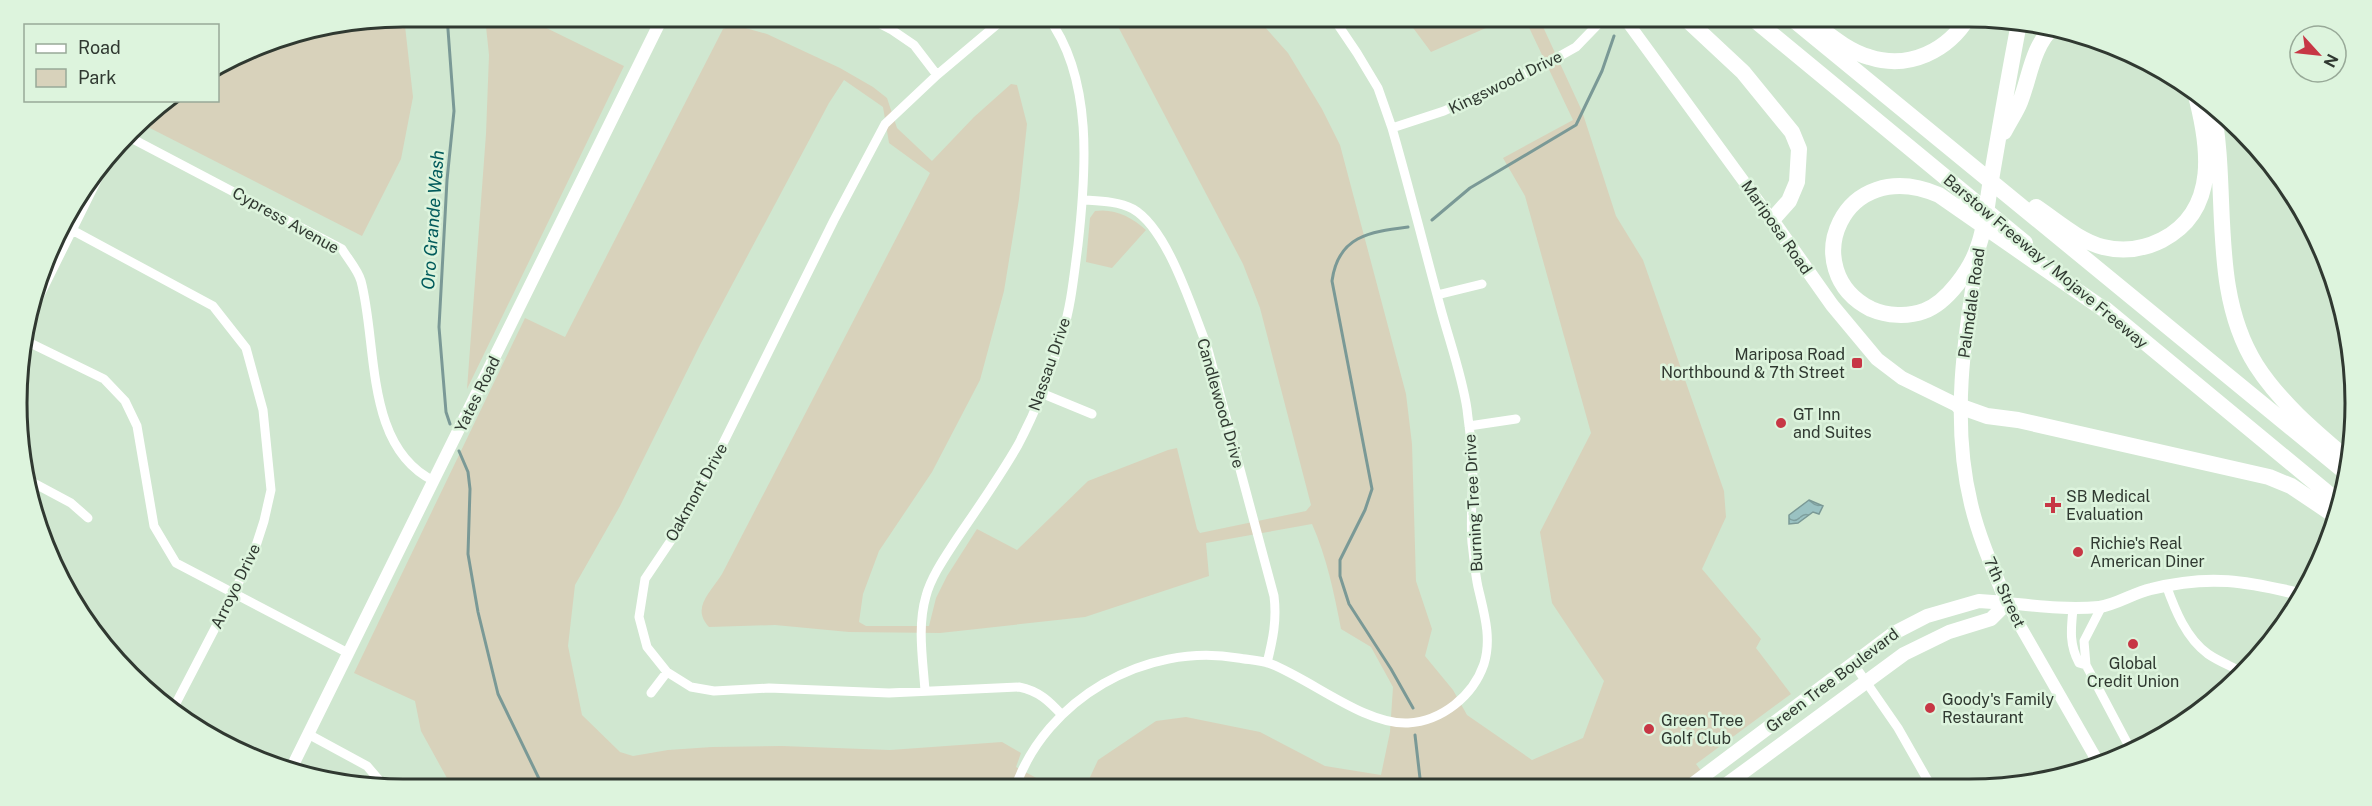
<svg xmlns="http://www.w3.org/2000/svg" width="2372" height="806" font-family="'Public Sans',sans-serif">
<defs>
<pattern id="water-waves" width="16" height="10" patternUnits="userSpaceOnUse" patternTransform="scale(1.5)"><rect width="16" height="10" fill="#9ac2c2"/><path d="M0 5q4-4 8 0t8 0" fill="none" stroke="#7e9f9e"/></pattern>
</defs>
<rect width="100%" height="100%" fill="#d0e7d0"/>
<path fill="#d8d2bb" d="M1538,16l44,95 34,105 27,44 81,231 2,26 -24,52 59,70 -5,9 35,46 -95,70 17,23h-30l-6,-7 -12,7 -580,1 13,-28 58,-39 30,-4 74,15 65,34 56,9 9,-43 3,-45 -22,-40 -30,-18c-7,-36 -14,-71 -29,-105l-106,19 3,33 -124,41 -145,16 -91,-1 -74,-7 -66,2c-18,-19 1,-34 13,-53l208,-401 -41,-30 -6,-36 -39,-27 -15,23 -128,240 -81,163 -45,79 -7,61 14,69 38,37 13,4 35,-6 44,-3 70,-1 108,4 112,-8 19,11 -5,14 39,21 -602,1 -32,-58 -6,-30 -61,-28 171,-355 40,19 158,-308 12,-4 32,9 73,34 33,19 14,11 10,30 35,33 42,-44 37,-33 6,1 10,39 -8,75 -15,92 -24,89 -48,92 -53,79 -16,43 -4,28 7,4h63l7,-28 11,-22 30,-47 40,21 71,-69 80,-31 9,-2 20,81 3,4 106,-22 5,-6 -51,-197 -17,-44 -130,-247h143l32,36 34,56 18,36 66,249 6,50 4,137 16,48 -7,27 28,34 14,25 65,45 51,-22 21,-57 -52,-78 -12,-71 51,-99 -66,-237 -22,-38 70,-38 -49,-103z
M404,17l9,80 -12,62 -39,77 -222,-113c22,-29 44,-23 78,-23v-31l37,-23z
M485,17h39l100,49 -157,323 19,-255 3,-79z
M1405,17h106l-80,35z
M1095,211c19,-3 37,6 51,19l-34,38 -26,-6 4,-44z"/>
<path fill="url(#water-waves)" stroke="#7a9996" stroke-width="1.5" d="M1809,500l14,6 -4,8 -6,-2 -15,11 -9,1v-9z"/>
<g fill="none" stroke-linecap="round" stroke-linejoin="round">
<path stroke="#7a9996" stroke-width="3" d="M447,16l7,95 -7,69 -8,147 7,85 4,12
M1432,220l38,-32 106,-63 26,-54 12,-35
M1408,227c-39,5 -70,9 -76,54l40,208 -7,21 -25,50v16l9,28 42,65 22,39
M459,451l9,21 2,17 -2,65 10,58 20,82 46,95
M1415,735l6,52"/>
<path stroke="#fff" stroke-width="9" d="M865,16l27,14 22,15 23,30
M1007,16l-70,59 -52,49 -51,96 -148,298 -41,61 -6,38 8,30 20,25 24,15 23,4 55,-3 120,5 130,-6c20,4 30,14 43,28
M1392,128l52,-17 100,-46 32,-18 30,-31
M129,137l213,112c6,10 16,21 19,32 17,64 3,166 73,200
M1083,200c16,1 35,1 50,9 35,20 59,100 74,137l67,250c3,24 -1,43 -7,67
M72,230l141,76 33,42 17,62 8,80 -7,31 -11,34 -80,154
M1437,295l45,-11
M32,311l66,-133
M24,340l80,39 21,22 12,25 17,100 22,37 172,90
M1041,393l51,21
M1469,426l47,-7
M28,480l43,23 17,15
M2166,585c9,25 20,53 42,69 10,7 23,12 34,18
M2073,609c-2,20 -4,35 6,54l7,2
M1853,663l45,65 33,58
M2086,665l46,87
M2086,665l-2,-24 18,-35
M925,691c-2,-31 -8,-64 1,-95 5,-19 19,-39 30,-56 21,-31 43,-62 62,-95 18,-34 33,-73 44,-110 9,-28 12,-60 16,-90 8,-72 16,-167 -31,-229
M651,693l16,-21
M308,734l59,32 18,21
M1015,788c31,-89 130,-146 223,-130 11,2 23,2 33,6 41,16 94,61 137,59 34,-2 65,-27 76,-59 8,-26 0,-51 -6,-77 -3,-14 -4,-29 -6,-44 -2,-26 1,-52 1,-78 -1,-19 -4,-38 -6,-56 -5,-34 -18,-69 -27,-103 -16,-59 -31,-119 -48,-178l-14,-40 -21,-35 -25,-37"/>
<path stroke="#fff" stroke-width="12" d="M1623,16l149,204
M2007,603c30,3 61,7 92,4 17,-2 34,-14 52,-18 59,-15 95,-8 153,6
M2007,603l91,159
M290,771l373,-755"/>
<path stroke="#fff" stroke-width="14" d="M1772,220l60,85 45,54 25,19 57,28
M1977,257c-13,82 -26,165 -6,247 8,34 23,67 36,99
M1689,787l205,-154 33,-17 52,-15 28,2
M1723,787l181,-133 45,-22 42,-13 16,-16"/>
<path stroke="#fff" stroke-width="16" d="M1683,16l60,56 49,60 7,17 -2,33 -8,19 -17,19
M1750,16l275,227
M1789,16l555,455
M1809,20c18,13 38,31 60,37 40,13 79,-6 100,-41
M2019,23c-10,52 -19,104 -28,157 -4,21 -5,46 -13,67 -7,22 -31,56 -54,64 -16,6 -37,5 -53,-2 -76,-38 -29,-156 68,-114l173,120
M2212,105c18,85 -4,184 44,260 23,36 57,65 89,92
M2004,132c5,-10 12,-20 16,-30 10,-25 12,-55 33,-75
M2036,207c21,14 43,34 67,40 20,5 41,2 59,-7 58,-30 47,-96 33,-148
M2105,309l237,196
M1959,406l28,10 31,4 251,57 22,9 46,31"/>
</g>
<g fill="#c73745" stroke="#ddf4dd" stroke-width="2">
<rect x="1851" y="357" width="12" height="12" rx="3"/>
<circle cx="1781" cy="423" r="6"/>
<path d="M2050 496h6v6h6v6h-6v6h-6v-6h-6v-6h6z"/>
<circle cx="2078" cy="552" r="6"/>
<circle cx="2133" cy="644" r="6"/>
<circle cx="1930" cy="708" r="6"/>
<circle cx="1649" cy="729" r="6"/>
</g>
<g text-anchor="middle" stroke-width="5" stroke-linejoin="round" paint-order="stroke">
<g font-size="16" fill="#303931" stroke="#ddf4dd">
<text transform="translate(1505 82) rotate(-26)" y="6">Kingswood Drive</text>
<text transform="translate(286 220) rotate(29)" y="6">Cypress Avenue</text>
<text transform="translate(1777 227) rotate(55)" y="6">Mariposa Road</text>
<text transform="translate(2046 261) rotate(40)" y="6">Barstow Freeway / Mojave Freeway</text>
<text transform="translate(1971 303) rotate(-82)" y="6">Palmdale Road</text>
<text transform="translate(1049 364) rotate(-71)" y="6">Nassau Drive</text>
<text transform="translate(477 394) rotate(-64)" y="6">Yates Road</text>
<text transform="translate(1221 403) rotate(74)" y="6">Candlewood Drive</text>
<text transform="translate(696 492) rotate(-61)" y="6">Oakmont Drive</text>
<text transform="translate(1473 503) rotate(-93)" y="6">Burning Tree Drive</text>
<text transform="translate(235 586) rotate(-64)" y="6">Arroyo Drive</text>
<text transform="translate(2005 592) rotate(65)" y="6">7th Street</text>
<text transform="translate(1832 680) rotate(-37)" y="6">Green Tree Boulevard</text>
</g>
<g font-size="16" fill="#303931" stroke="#ddf4dd" text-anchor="start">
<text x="1845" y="360" text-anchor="end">Mariposa Road<tspan x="1845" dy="18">Northbound &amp; 7th Street</tspan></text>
<text x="1793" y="420">GT Inn<tspan x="1793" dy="18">and Suites</tspan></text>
<text x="2066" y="502">SB Medical<tspan x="2066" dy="18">Evaluation</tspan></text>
<text x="2090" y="549">Richie's Real<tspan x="2090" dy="18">American Diner</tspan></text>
<text x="2133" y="669" text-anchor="middle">Global<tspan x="2133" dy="18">Credit Union</tspan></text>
<text x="1942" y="705">Goody's Family<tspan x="1942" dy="18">Restaurant</tspan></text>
<text x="1661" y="726">Green Tree<tspan x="1661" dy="18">Golf Club</tspan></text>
</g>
<g font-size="18" font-style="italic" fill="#005a5b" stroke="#ddf4dd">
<text transform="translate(433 220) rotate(-86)" y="6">Oro Grande Wash</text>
</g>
</g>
<path d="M0 0H2372V806H0ZM403 27H1969A376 376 0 0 1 2345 403V403A376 376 0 0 1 1969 779H403A376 376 0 0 1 27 403V403A376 376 0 0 1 403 27Z" fill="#ddf4dd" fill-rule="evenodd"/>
<path fill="none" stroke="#303931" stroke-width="3" d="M403 27H1969A376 376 0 0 1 2345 403V403A376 376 0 0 1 1969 779H403A376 376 0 0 1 27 403V403A376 376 0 0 1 403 27Z"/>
<rect x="24" y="24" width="195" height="78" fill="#ddf4dd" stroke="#98a998" stroke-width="1.5"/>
<rect x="36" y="44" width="30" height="9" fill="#ffffff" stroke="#98a998" stroke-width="1.5"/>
<text x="78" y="54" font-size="18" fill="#303931">Road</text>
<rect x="36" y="69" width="30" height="18" fill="#d8d2bb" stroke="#98a998" stroke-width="1.5"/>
<text x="78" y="84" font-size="18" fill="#303931">Park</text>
<g transform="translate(2318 54) rotate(117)"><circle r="28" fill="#ddf4dd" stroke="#98a998" stroke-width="1.5"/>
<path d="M0-4.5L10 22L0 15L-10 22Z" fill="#c73745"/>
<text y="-9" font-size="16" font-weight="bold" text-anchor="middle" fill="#303931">N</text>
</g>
</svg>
